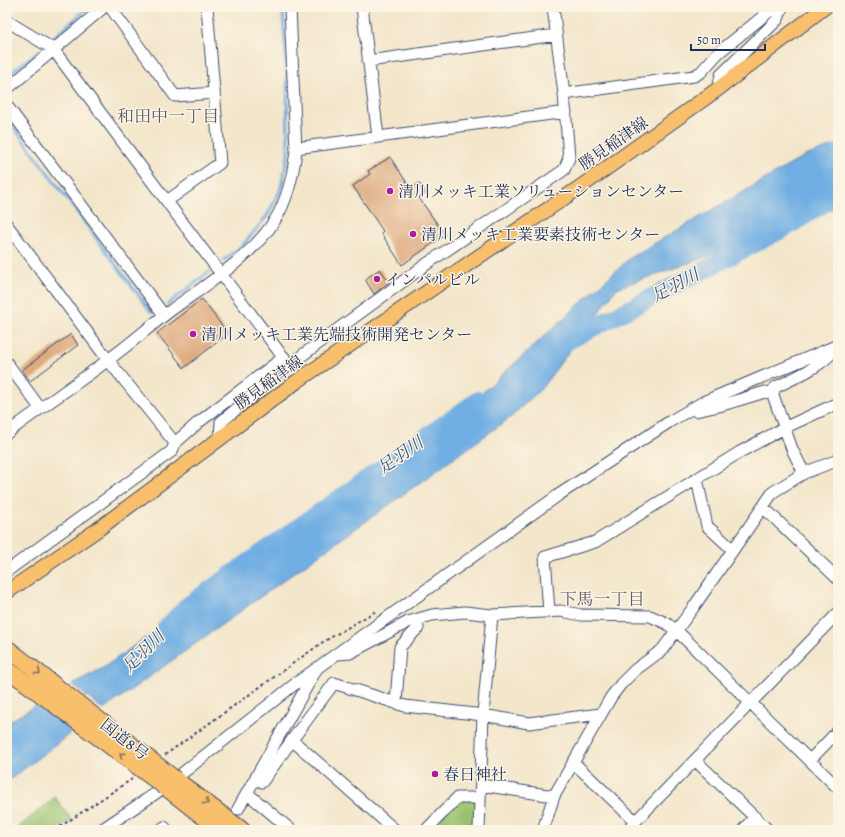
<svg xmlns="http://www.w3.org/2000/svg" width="845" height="837" font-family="Alegreya,'Noto Serif JP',serif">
<rect width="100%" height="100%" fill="#fcf5e5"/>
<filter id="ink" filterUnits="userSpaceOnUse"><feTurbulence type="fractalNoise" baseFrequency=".025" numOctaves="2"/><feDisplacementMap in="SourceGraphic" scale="8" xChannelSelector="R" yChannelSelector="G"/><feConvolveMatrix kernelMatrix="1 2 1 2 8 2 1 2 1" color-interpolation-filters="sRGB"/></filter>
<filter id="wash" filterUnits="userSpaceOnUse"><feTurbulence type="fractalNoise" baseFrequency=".012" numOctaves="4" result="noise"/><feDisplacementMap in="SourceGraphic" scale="16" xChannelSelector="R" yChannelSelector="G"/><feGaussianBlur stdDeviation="0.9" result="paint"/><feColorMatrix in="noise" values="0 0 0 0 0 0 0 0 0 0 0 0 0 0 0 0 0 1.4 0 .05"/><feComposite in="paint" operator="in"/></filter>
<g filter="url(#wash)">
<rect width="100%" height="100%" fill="#f3e6ca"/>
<path fill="#99c26e" stroke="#5a7866" d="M55,797l17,23 -17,10h-40z
M457,800h22l-2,30h-48z"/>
<path fill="#70aee3" stroke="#466ea0" d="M838,144v62l-63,27 -158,55 -76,101 -31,29 -407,292 -31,-26 31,-16 356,-254 172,-157 174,-101z
M40,703l32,29 -65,50v-59z"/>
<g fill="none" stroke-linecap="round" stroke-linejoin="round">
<path stroke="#70aee3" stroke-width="3" d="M53,38l36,-31
M7,76l30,-24
M7,118l144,194
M224,260l18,-14 25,-30 13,-25 8,-36 -1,-80 -4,-61
M168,304l41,-32"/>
<path stroke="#70aee3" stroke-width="18" d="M562,344l223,-116 53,-33
M165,629l22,-23 291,-206"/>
</g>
<g id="blocks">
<path fill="#deab80" d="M390,157l21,32 8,-6 7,10 -7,5 26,37 -43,30 -21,-32 2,-2 -30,-45 17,-12 -2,-3z
M380,269l9,13 -15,12 -8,-13 2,-4z
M202,299l26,35 -44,34 -27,-35z
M71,334l7,11 -48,36 -8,-11z"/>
</g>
</g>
<g filter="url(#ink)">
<use href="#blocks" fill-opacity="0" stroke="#3b4a6e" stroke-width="1"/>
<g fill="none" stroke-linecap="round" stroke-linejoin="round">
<defs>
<path id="minor" d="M110,7l65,89 39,-3
M362,7l16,130
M7,21l46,28 236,316
M368,61l188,-26
M7,89l97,-82
M718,89l3,-14 57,-56 4,-12
M564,94l130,-18 7,-4 17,-19 53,-43 6,-3
M7,106l157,209
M296,148l270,-36
M167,201l53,-38 -13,-156
M7,225l101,135 67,83
M7,363l33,45
M773,395l1,-6 2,-2c20,-10 45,-20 59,-38
M696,411l23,-5 46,-14 5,1 3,2 19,54 12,24
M7,433c33,-25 68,-48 101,-73 21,-15 41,-33 62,-49 34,-25 82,-54 105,-91 13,-21 18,-44 21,-69l-6,-144
M220,439l1,-17 68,-57 139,-102 136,-93 5,-12 -5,-64 -11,-87
M697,479l10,47 26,24
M763,507l75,72
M7,571l165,-120 3,-8 24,-21 85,-65
M549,612l-4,-55 50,-15 145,-90 44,-24 54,-25
M338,654l12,-1 58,-31 24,-7 33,-3 27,3 69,-4 20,4 69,1 16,7 11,8 161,157
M396,703l4,-56 18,-19 -1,-8
M292,740l103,90
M695,760l73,70
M810,760l28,-29
M573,762l62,59
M256,778l6,4 30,-42 42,-57 71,23 78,9 46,8 72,-9
M175,779l120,-95 40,-29 225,-161 109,-72 34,-20 135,-57
M481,785l73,11
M247,793l44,37
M238,809l78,-139
M101,830l64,-43
M161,830l3,-3 3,3
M426,830l31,-32h23
M479,830l4,-115 9,-100
M543,830l11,-34 57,-99 10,-13 14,-14 27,-20 31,-42 80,-116 31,-19 34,-13
M627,830l211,-217
M743,830l12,-13"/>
<path id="major" d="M7,592l90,-62 199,-148 287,-197 135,-96 107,-82"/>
<path id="highway" d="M175,779l67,51
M165,787l55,43"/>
</defs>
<use href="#minor" stroke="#3b4a6e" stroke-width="13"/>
<use href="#major" stroke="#3b4a6e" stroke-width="16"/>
<use href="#highway" stroke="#3b4a6e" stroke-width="18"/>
<path stroke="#3b4a6e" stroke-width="2" stroke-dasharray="3 3" stroke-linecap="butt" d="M165,755l158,-113 55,-32
M55,830l77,-51"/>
<use href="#minor" stroke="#fff" stroke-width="11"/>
<use href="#major" stroke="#f8bf6c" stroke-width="14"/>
<use href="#highway" stroke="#f8bf6c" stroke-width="16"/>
<defs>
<path id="highway-bridge" d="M7,648l168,131
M7,669l158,118"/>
</defs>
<use href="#highway-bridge" stroke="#3b4a6e" stroke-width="18" stroke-linecap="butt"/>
<use href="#highway-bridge" stroke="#f8bf6c" stroke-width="16"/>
</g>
<defs><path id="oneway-chevron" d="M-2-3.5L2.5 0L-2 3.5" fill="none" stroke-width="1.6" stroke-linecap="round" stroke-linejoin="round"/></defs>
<g stroke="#7e7064">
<use href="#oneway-chevron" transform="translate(38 672) rotate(38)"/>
<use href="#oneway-chevron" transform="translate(122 755) rotate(-143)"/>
<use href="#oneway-chevron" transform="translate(206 802) rotate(37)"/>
</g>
</g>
<g fill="#b5179e" stroke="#fcf5e5" stroke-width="1.5">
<circle cx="390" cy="191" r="4"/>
<circle cx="413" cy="234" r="4"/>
<circle cx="377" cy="279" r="4"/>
<circle cx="193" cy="334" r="4"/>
<circle cx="435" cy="774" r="4"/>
</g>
<g text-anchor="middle" stroke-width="3" stroke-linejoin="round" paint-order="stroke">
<g font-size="16" fill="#1b2f5e" stroke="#fcf5e5">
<text transform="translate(613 143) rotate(-35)" y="6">勝見稲津線</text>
<text transform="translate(268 382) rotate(-36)" y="6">勝見稲津線</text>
<text transform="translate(125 739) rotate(38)" y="6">国道8号</text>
</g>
<g font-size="16" fill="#1b2f5e" stroke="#fcf5e5" text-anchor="start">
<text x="398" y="197">清川メッキ工業ソリューションセンター</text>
<text x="421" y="240">清川メッキ工業要素技術センター</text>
<text x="385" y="285">インパルビル</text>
<text x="201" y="340">清川メッキ工業先端技術開発センター</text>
<text x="443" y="780">春日神社</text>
</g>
<g font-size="17" fill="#5f5a6a" stroke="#fcf5e5">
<text x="168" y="122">和田中一丁目</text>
<text x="602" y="605">下馬一丁目</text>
</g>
<g font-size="17" font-style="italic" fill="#355586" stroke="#fcf5e5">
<text transform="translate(675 285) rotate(-28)" y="6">足羽川</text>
<text transform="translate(400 455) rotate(-35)" y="6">足羽川</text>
<text transform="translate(143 651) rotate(-45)" y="6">足羽川</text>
</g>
</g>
<rect width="845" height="837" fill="none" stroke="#fcf5e5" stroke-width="24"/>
<path d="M691 44v6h74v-6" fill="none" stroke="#1b2f5e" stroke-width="2"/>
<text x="697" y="44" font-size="12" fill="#1b2f5e" stroke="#fcf5e5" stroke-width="3" paint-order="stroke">50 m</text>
</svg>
